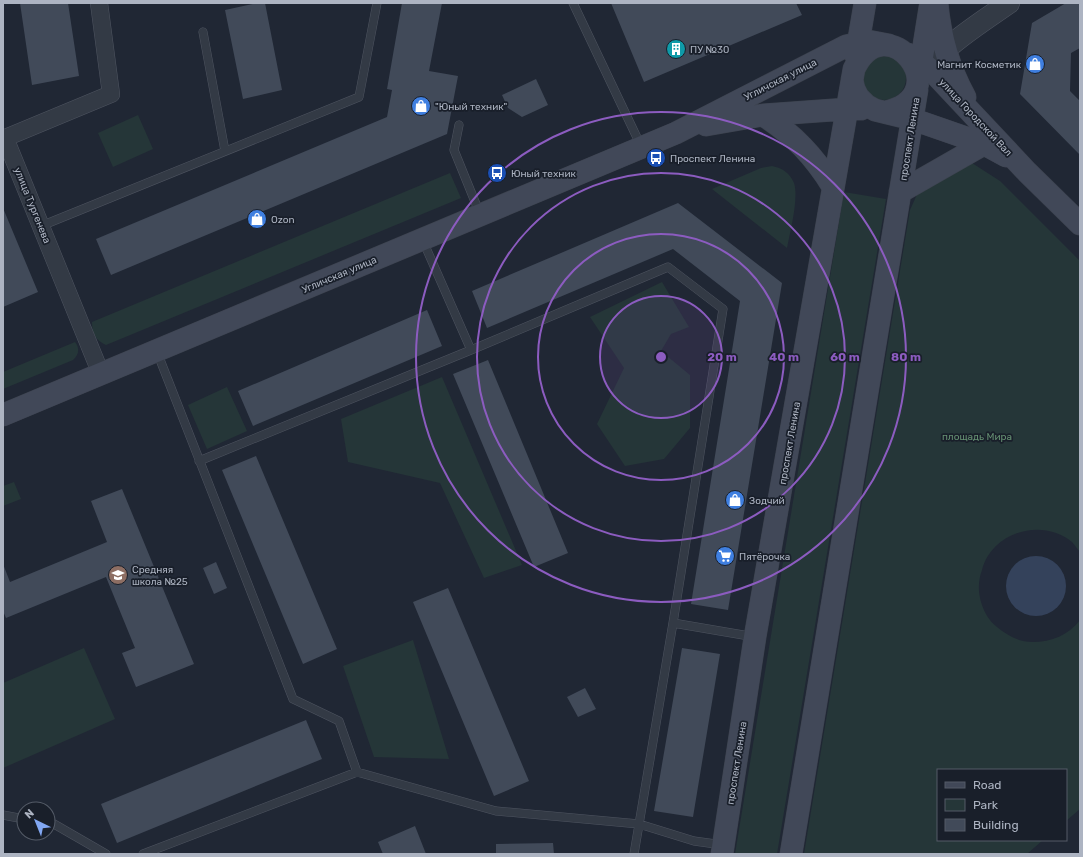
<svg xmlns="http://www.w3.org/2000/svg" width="1083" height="857" font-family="Rubik,sans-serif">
<rect width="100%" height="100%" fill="#202734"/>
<path fill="#253638" d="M862 78a22 22 0 1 1 44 0a22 22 0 1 1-44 0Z
M138,115l15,34 -40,18 -15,-34z
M972,163l28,18 80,80v291c-3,-3 -5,-7 -8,-10 -30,-25 -80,-10 -90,28 -4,11 -4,21 -1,32 3,10 8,19 16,25 11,9 22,15 36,15 18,0 36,-7 47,-22v189l-14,12v-51h-128v70h105l-16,14h-223l106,-644 9,-20z
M772,166c10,2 18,7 22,17 5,15 -4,49 -7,65l-75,-59 49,-21z
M450,173l11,25 -355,147c-11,-5 -14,-12 -14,-23z
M844,192l42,7 -109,655h-42z
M662,282l27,45 -18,7 -10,17 29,24v53l-26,31 -39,7 -28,-42 27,-56 -34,-51z
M75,342c5,6 4,13 -2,18l-70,29v-17z
M442,377l80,188 -38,13 -44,-95 -92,-21 -7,-43z
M227,387l20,44 -40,18 -19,-44z
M14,482l7,17 -18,7v-20z
M413,640l36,119 -75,-2 -31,-91z
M84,648l31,71 -112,49v-85z"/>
<path fill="#34425b" d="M1006 586a30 30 0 1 1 60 0a30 30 0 1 1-60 0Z"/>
<path fill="#414a59" d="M20,3h48l11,73 -47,9z
M257,3h8l17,87 -39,9 -18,-89z
M402,3h40l-13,68 29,5 -11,58 -336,141 -15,-36 291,-122 5,-27 -5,-1z
M611,3h185l6,12 -158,67z
M1066,3h14v45l-9,5 -1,38 10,10v54l-60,-61 12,-71z
M536,79l12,26 -26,12 -14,-9 -6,-13z
M678,203l104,80 -54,327 -37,-6 49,-303 -67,-52 -186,79 -15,-37z
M3,208l35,84 -35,15z
M427,310l15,36 -189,80 -15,-35z
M488,360l80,193 -34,14 -81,-193z
M256,456l81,193 -34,15 -81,-194z
M122,489l72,175 -58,23 -14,-34 13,-5 -29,-71 -100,41 -3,-7v-47l7,18 97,-40 -16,-41z
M216,562l11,26 -13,6 -11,-26z
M448,588l81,193 -35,15 -81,-194z
M682,648l38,6 -27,163 -39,-6z
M585,688l11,21 -18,8 -11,-20z
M306,720l16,39 -205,84 -16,-39z
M415,826l11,28h-43l-5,-12z
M553,843l1,11h-58v-10z"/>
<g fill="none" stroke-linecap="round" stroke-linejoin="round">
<defs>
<path id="service" d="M573,3l68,143
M203,32l22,119
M459,125l-5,25 26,64
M41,226l318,-129 18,-94
M423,241l48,109
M157,352l136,347 46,22 18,51 139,39 143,13 55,17 29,4
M199,461l272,-111 197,-83 55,42 -50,314 -39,231
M673,623l82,14
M3,815l21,4
M48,823l6,1 52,30
M143,854l214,-82"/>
<path id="minor" d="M99,3l12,91 -106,44 96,236"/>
<path id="tertiary" d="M918,81c23,-34 58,-55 91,-78"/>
<path id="secondary" d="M937,3c3,33 12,65 28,94
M908,54l13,8 13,11 93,99 53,52
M856,56l9,-53
M919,76l11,-69
M852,80l2,9 4,8 8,8 9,5 37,9 72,25 22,12
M763,115c31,20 51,41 70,72
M706,125l57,-10 84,-6h14
M900,192l84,-48
M3,415l673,-282 170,-87 22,-5 21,4
M722,854l33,-217 99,-568c32,-67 106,25 32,43
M791,854l126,-764"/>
</defs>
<use href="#service" stroke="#4e5460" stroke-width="9"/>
<use href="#minor" stroke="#4e5460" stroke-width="18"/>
<use href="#tertiary" stroke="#4e5460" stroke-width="22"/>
<use href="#secondary" stroke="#3d434f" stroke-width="23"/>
<use href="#service" stroke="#333a45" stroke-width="8"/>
<use href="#minor" stroke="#333a45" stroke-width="17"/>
<use href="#tertiary" stroke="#333a45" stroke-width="21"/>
<use href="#secondary" stroke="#414858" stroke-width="22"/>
</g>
<circle cx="661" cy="357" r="61" fill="#8c5cc0" fill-opacity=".12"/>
<g fill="none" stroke="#8c5cc0" stroke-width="2">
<circle cx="661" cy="357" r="61"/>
<circle cx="661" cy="357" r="123"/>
<circle cx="661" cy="357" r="184"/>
<circle cx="661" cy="357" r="245"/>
</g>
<defs>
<symbol id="building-disc" viewBox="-11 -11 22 22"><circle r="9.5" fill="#0f9aa8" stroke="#191f2a"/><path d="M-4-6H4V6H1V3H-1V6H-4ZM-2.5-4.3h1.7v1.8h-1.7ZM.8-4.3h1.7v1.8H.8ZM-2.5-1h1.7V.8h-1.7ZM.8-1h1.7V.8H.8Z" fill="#fff"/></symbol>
<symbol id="shop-disc" viewBox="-11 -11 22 22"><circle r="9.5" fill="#3f7fe0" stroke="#191f2a"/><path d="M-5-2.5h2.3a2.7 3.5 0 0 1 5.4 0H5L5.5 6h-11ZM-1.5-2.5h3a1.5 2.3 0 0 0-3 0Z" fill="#fff"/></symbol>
<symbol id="bus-disc" viewBox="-11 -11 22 22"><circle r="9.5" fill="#1a4fb4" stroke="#191f2a"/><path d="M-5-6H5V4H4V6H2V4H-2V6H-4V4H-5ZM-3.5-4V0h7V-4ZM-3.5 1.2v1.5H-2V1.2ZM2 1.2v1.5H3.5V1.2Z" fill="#fff"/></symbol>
<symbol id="supermarket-disc" viewBox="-11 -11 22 22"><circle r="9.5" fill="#3f7fe0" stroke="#191f2a"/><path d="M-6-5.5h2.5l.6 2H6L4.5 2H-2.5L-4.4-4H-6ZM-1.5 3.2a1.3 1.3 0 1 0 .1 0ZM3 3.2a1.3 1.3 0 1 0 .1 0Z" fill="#fff"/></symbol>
<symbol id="school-disc" viewBox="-11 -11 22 22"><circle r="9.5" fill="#8d6e63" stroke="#191f2a"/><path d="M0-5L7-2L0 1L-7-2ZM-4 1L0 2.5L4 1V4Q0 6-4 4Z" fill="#fff"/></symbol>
</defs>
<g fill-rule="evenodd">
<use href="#building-disc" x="665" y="38" width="22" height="22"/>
<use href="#shop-disc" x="1024" y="53" width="22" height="22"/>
<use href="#shop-disc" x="410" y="95" width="22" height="22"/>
<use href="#bus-disc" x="645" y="147" width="22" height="22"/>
<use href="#bus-disc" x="486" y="162" width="22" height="22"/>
<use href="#shop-disc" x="246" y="208" width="22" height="22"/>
<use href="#shop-disc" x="724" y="489" width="22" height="22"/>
<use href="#supermarket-disc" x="714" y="545" width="22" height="22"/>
<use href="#school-disc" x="107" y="564" width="22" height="22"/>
</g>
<g text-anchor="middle" stroke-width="3.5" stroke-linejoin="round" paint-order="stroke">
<g font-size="10" fill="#adb4c2" stroke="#191f2a" text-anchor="start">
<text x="690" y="53">ПУ №30</text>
<text x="1021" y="68" text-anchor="end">Магнит Косметик</text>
<text x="435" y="110">"Юный техник"</text>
<text x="670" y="162">Проспект Ленина</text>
<text x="511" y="177">Юный техник</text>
<text x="271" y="223">Ozon</text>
<text x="749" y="504">Зодчий</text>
<text x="739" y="560">Пятёрочка</text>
<text x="132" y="573">Средняя<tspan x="132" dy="12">школа №25</tspan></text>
</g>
<g font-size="10" fill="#adb4c2" stroke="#191f2a">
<text transform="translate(780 79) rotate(-27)" y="4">Угличская улица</text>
<text transform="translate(976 117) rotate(47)" y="4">улица Городской Вал</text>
<text transform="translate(909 139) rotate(-81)" y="4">проспект Ленина</text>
<text transform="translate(33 205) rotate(68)" y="4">улица Тургенева</text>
<text transform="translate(339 274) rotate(-23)" y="4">Угличская улица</text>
<text transform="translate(789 443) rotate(-80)" y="4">проспект Ленина</text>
<text transform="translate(736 763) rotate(-81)" y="4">проспект Ленина</text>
</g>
<g font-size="10" fill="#669173" stroke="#191f2a">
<text x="977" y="440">площадь Мира</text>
</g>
</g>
<circle cx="661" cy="357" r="6" fill="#8c5cc0" stroke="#191f2a" stroke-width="2"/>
<g font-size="12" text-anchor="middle" font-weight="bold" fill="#8c5cc0" stroke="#191f2a" stroke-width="3.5" stroke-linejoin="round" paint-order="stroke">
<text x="722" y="361">20 m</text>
<text x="784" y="361">40 m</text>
<text x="845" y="361">60 m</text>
<text x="906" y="361">80 m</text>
</g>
<rect width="1083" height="857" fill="none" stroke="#adb4c2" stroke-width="8"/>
<rect x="937" y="769" width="130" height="72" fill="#191f2a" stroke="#545b67"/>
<rect x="945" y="782" width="20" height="6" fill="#414858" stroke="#545b67"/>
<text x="973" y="789" font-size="12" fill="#adb4c2">Road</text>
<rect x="945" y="799" width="20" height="12" fill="#253638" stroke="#545b67"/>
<text x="973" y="809" font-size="12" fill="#adb4c2">Park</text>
<rect x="945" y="819" width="20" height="12" fill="#414a59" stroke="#545b67"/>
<text x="973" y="829" font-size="12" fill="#adb4c2">Building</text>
<g transform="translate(36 821) rotate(317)"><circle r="19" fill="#191f2a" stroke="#545b67"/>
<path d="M0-3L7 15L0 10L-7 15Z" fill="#82a7f2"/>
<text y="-6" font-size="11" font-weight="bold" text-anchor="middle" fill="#adb4c2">N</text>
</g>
</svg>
